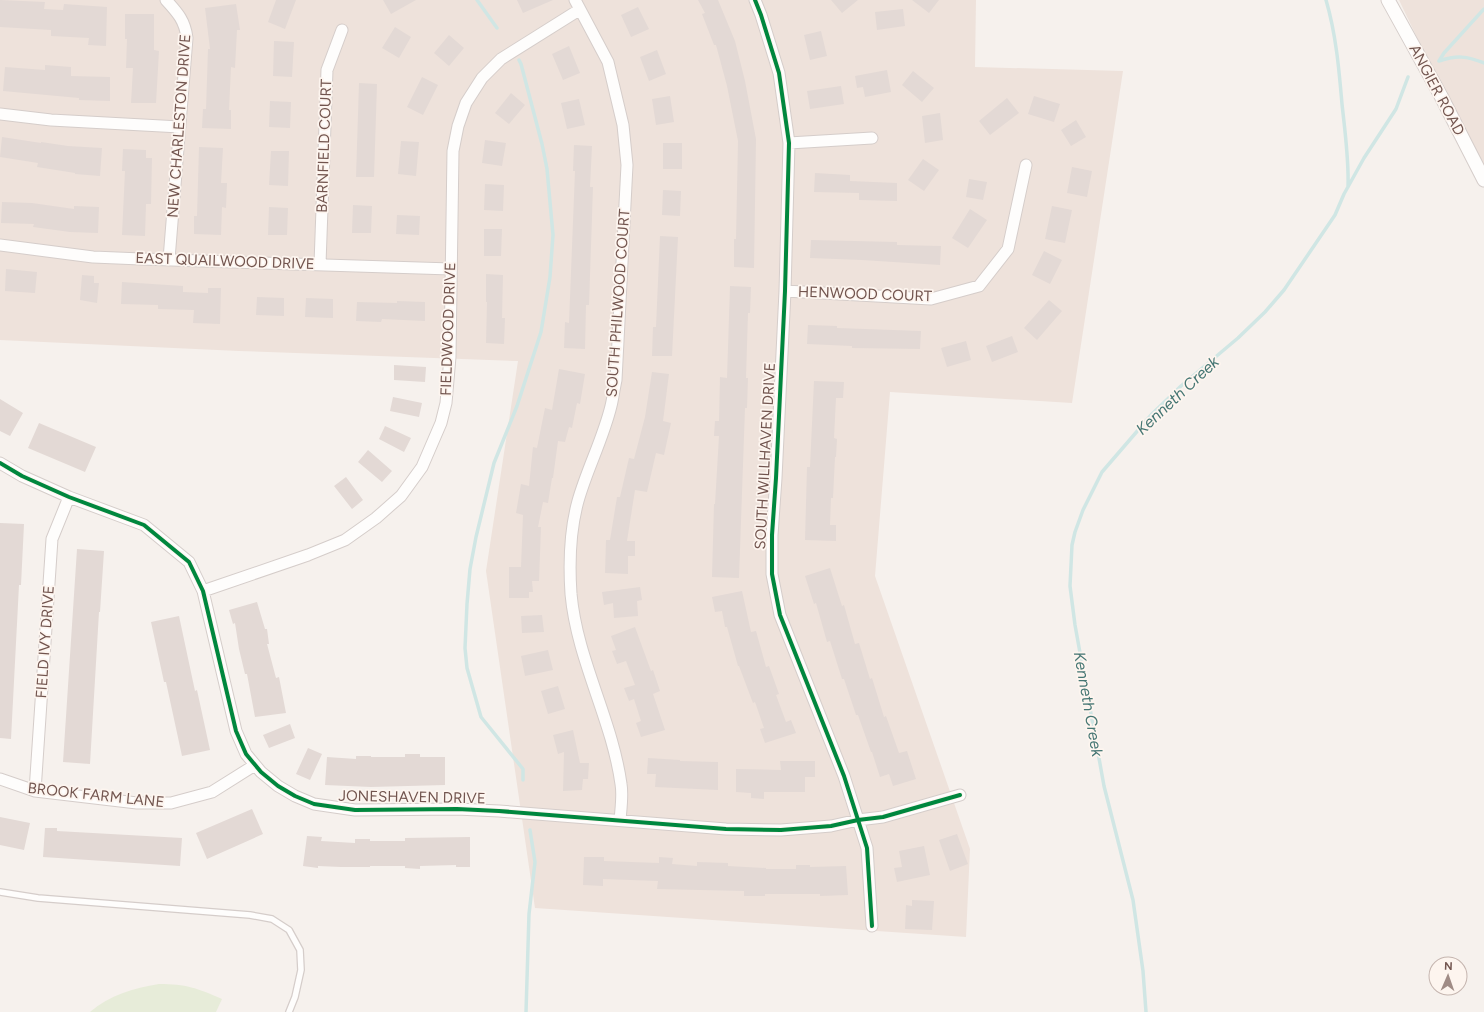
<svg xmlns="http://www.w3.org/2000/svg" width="1484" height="1012" font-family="Figtree,sans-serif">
<rect width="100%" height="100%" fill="#f6f1ed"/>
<path fill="#eee2db" d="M0,0h976l-1,67 148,4 -51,332 -182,-11 -15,184 95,273 -4,88 -431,-29 -49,-337 32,-210 -279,-10 -239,-11z
M1399,0h85v177z"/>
<path fill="#e7ecd9" d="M159,984c27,0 38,4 63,15l-6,13h-126c20,-17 43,-24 69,-28z"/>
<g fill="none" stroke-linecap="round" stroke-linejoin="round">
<path stroke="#d0e6e4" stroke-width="3.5" d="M477,0l20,28
M1326,0c10,34 13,69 16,104 3,28 7,55 6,83
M519,60l2,4 21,80 5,25 6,66 -3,42 -9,55 -24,74 -23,57 -18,74 -6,32 -3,35 -2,44 2,20 14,49 42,52v11
M1439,61l5,-8 40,-44
M1439,61c18,-6 28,-5 45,2
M526,1012l3,-98 6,-52 -5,-32
M1146,1012l-3,-41 -10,-71 -29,-114 -29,-161 -5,-39 2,-41 3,-13 8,-22 19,-38 50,-58 29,-28 57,-48 27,-26 19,-22 51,-75 9,-21 20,-36 32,-49 12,-32"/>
</g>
<path fill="#e3d9d5" d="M0,0l45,2 -1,7 19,1 1,-6 43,3 -1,39 -18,-1 1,-7 -38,-2v-6l-51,-3z
M276,0h20l-11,29 -17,-7z
M383,0h33l-25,14z
M517,0h36l-30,13z
M698,0h20l17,41 10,40 11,58 -2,129 -20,-1v-28h2l2,-98 -11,-55 -11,-41h-2l-12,-31 3,-1z
M831,0h27l-16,13z
M912,0h27l-10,13z
M236,4l4,26h-3l-2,38 -4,-1 -2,43h2v19l-29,-1 1,-19h3l2,-60h2l-5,-41z
M638,7l11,22 -18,8 -10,-22z
M903,9l2,17 -28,4 -2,-18z
M125,14h29v36l5,1 -3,52h-25l2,-35h-7l1,-29h-2z
M395,27l16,10 -12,21 -17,-10z
M821,31l6,25 -17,4 -6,-25z
M449,35l15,13 -15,18 -15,-13z
M274,41l20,1 -2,35 -19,-1z
M569,46l11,27 -17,7 -11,-26z
M657,50l9,24 -17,7 -9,-24z
M45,65l26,2v9l39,1v24l-31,-1v-2l-76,-7 2,-24 40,3z
M887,70l4,22 -26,5 -2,-10 -6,1 -2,-12z
M913,71l21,17 -12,14 -20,-17z
M422,77l16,8 -15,30 -16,-8z
M359,83l18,1 -3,93h-18z
M841,86l3,18 -34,5 -3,-18z
M511,93l14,12 -16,19 -14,-11z
M670,96l4,26 -18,3 -4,-26z
M1034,96l26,8 -6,18 -26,-8z
M1007,98l12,15 -29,22 -11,-14z
M579,99l6,26 -18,4 -6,-26z
M270,101l21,1 -1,26 -21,-1z
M940,113l3,27 -18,3 -3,-27z
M1076,120l10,17 -15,9 -10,-16z
M2,137l39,6v-1l27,4 34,2 -2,28 -25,-2v-1l-38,-6 1,-4 -38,-6z
M485,140l21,3 -4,23 -20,-3z
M401,141l18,1 -3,34 -18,-2z
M663,143h19v26h-19z
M574,145l18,1 -2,41h3l-4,118h-3l-1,44 -21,-1 1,-26 4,1 6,-152h-2z
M199,147l24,1 -2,35h6l-1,25 -4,-1 -1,28 -27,-1v-18h3z
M123,149l23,1v8h6l-1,46h-5l-1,32 -23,-1 3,-64h-3z
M271,151h18l-1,35 -19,-1z
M923,159l16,11 -15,21 -16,-11z
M1072,167l20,4 -5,26 -20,-4z
M815,173l35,2v6l47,2v18l-38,-1v-7l-45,-1z
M969,179l18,3 -4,18 -17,-3z
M485,184l19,1 -1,26 -19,-1z
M663,190l18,1 -1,25 -18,-1z
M2,202l30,1 42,6v-3l25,1 -1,26 -28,-1 -37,-5 1,-3 -33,-1z
M353,205l19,1 -1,27h-19z
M1052,206l20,4 -7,33 -20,-4z
M269,207l19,1 -1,27h-19z
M970,209l17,11 -19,28 -16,-10z
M397,215l23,1 -1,19 -23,-1z
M484,229h18l-1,27h-17z
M660,236l18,1 -6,119h-20l1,-29h3z
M811,240l86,2v3l44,1 -1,19 -78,-5 -52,-2z
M1044,251l18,9 -12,24 -18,-9z
M6,269l31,3 -2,21 -30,-2z
M486,274l17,1 -1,43h3l-1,26 -18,-1 1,-41h-1z
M82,275l12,1v7h5l-2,20 -17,-3z
M122,282l61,4v6l25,1v-5h13l-1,36 -27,-1 1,-13 -36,-1v-4l-37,-1z
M730,286l21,1 -1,26h-2l-2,65h2l-1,30h-2l-6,170 -27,-1 2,-73h1l4,-68h-5l1,-15h4l1,-44 7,1z
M257,297l27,1v18l-28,-1z
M306,298l27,1v19l-28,-1z
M1049,300l13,11 -25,29 -13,-12z
M397,301l28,1v19l-43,-2 -1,3 -25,-1 1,-19 40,1z
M808,325l29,1v2l84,3 -1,18 -68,-1v-2l-45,-2z
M1012,336l6,16 -26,10 -6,-16z
M966,341l5,19 -24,7 -6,-19z
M394,365l32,2 -1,15 -31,-2z
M559,369l26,5 -5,30 -3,-1 -5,25 -3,-1 -4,15 -7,-1 -5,37h-1l-4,25 -5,-1 -5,25h3l-2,54h-7l1,11h-4v6h-20v-31h12l2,-52 -7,-2 5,-29 8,2 4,-39 4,1 8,-40 7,2z
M652,372l17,2 -6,47 8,2 -7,32 -8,-2 -9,39 -12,-2 -8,51h8v15h-7v18l-23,-1 1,-33h4l7,-43h3l9,-39 5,1 11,-42z
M814,381l30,1 -1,16h-7l-2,40 3,1 -1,18h-1l-2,41h-2l-1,27h6v16l-31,-1 2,-73h3z
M393,397l29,6 -3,14 -29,-6z
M0,399l23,14 -13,23 -10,-5z
M39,423l57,24 -11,25 -57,-24z
M385,426l26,12 -7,14 -25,-13z
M368,450l24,21 -10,11 -24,-20z
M346,477l17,23 -11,9 -18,-23z
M0,523l24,1 -3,61h-2l-8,154 -11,-1z
M77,549l27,2 -4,61h-1l-9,152 -27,-2z
M830,568l12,38 2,-1 11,39 4,-1 11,36 2,-1 12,39 2,-1 13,37 8,-2 9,28 -23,7 -4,-12 -9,3 -8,-25h-1l-13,-37h-2l-12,-36h-2l-12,-38 -3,1 -11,-39 -2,1 -9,-28z
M640,587l2,13 -5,1 1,15 -24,2 -1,-15 -9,2 -2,-13z
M742,591l9,41 5,-1 10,36 3,-1 10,28 -3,1 10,27 5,-2 5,13 -31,10 -5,-14 4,-1 -9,-26 -2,1 -14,-37h-1l-11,-39h-2l-3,-16 -7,1 -3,-15z
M257,602l8,27h2l2,15h-2l9,34 3,-1 7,36 -31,4 -8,-43h-2l-6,-25 -4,-26 -2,1 -4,-14z
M542,615l2,17 -22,1 -1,-17z
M179,616l16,75 2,-1 13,60 -28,6 -16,-74h-2l-13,-60z
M635,627l16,44 2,-1 7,21 -7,3 12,36 -24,7 -5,-14 5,-2 -7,-22 -5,2 -5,-13 11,-3 -9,-24 -9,3 -5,-13 4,-1 -5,-14z
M548,650l5,20 -28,6 -4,-20z
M558,686l7,23 -17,5 -7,-23z
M290,724l5,14 -26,10 -6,-13z
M573,730l7,33h9l-1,16h-5l-1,11 -19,1 1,-39 -6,2 -5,-19z
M308,748l14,6 -12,26 -14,-6z
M405,754h15v3h25v28l-74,2 -46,-2 2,-28 29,2v-3h15v1h34z
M648,758l32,2v1l38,1v28l-63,-3 1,-13h-9z
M780,761h35v16h-10v15h-41v7l-13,-1v-5l-15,-1v-23l45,1z
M252,809l11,25 -56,25 -11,-26z
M0,817l30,6 -6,27 -24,-5z
M45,828h12v3l125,7 -2,28 -137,-9z
M957,834l11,30 -18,7 -11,-31z
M307,836l15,1 -1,4 34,2v-4h15v2h35v-3l65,-1v30h-14v-2l-36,1v3l-15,-1v-2h-35v1h-29l-23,-1v2l-15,-2z
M924,846l6,29 -33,7 -3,-14 8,-1 -3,-16z
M584,857h20v4l55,2v-6l14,1 -1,6 25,2v-4l31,1v3l38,2v1h30v-4h14v2l36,-1 2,29 -28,1v-2h-55v2h-21v-5l-87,-2 1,-8 -55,-2v7l-20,-1z
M912,900l22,1 -2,29 -27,-1 1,-24 6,1z"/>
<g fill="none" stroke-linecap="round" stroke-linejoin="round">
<defs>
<path id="service" d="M0,892l38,6 212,17 22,4 17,11 11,20 1,20 -6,27 -6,15"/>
<path id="minor" d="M166,0c12,13 19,21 21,38l-18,221
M575,0l33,62 15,63 4,40 -11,215c-2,9 -3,18 -5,26 -8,33 -24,63 -33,95 -8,29 -9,63 -7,93 6,66 41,125 50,190 2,11 0,24 -1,36
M755,0l6,15 18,58 10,70 -4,148 -9,187 -4,57v39l8,41 64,161 23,72 5,78
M0,114l51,6 129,7
M789,143l83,-5
M0,245l93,12 48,2 310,10
M320,264l7,-194 15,-40
M785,291l146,8 48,-13 29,-37 18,-84
M0,463l22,13 47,21 75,28 45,37 14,29 33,140 10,23 15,18 17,14 17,10 19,8 41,6 102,-1 42,2 227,18 55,1 50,-4 27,-6 25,-3 77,-22
M203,591l105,-36 37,-15 31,-22 25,-22 21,-29 19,-44 5,-20 4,-46 3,-206 5,-25 8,-23 16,-25 19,-19 78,-49
M0,779l35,12 102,12h34l41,-11 43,-27
M35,791l17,-252 17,-42"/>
<path id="tertiary" d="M1388,0l53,96 43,84"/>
</defs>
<use href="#service" stroke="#d5cdca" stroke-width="8"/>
<use href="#minor" stroke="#d5cdca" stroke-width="13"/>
<use href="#tertiary" stroke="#d5cdca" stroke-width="15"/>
<use href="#service" stroke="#fefdfc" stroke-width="5.5"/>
<use href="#minor" stroke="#fefdfc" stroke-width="11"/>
<use href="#tertiary" stroke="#fefdfc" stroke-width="13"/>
<defs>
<path id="cycleway" d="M755,0l6,15 18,58 10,70 -4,148 -9,187 -4,57v39l8,41 64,161 23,72 5,78
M0,463l22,13 47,21 75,28 45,37 14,29 33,140 10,23 15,18 17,14 17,10 19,8 41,6 102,-1 42,2 227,18 55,1 50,-4 27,-6 25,-3 77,-22"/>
</defs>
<use href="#cycleway" stroke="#fdf5ef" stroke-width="6"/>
<use href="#cycleway" stroke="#00873e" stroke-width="4"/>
</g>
<g text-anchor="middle" stroke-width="3.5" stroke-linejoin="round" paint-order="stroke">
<g font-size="15" fill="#72554f" stroke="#fdf5ef">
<text transform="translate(1437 90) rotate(62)" y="5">ANGIER ROAD</text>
<text transform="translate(179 126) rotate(-86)" y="5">NEW CHARLESTON DRIVE</text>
<text transform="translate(324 146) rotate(-88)" y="5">BARNFIELD COURT</text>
<text transform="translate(225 261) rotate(2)" y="5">EAST QUAILWOOD DRIVE</text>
<text transform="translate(865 294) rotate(2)" y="5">HENWOOD COURT</text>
<text transform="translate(618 303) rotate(-86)" y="5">SOUTH PHILWOOD COURT</text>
<text transform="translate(448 329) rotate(-88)" y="5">FIELDWOOD DRIVE</text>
<text transform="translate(765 456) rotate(-87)" y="5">SOUTH WILLHAVEN DRIVE</text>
<text transform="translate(45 642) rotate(-86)" y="5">FIELD IVY DRIVE</text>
<text transform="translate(96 795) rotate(6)" y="5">BROOK FARM LANE</text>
<text transform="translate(412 797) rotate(1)" y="5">JONESHAVEN DRIVE</text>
</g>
<g font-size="16" font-style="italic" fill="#457673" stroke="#fdf5ef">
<text transform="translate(1177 395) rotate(-43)" y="6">Kenneth Creek</text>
<text transform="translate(1089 704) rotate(80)" y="6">Kenneth Creek</text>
</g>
</g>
<g transform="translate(1448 976) rotate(2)"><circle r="19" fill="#fdf5ef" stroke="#c5b5af"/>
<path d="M0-3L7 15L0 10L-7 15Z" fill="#a08c86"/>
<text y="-6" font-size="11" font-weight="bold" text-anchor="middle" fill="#72554f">N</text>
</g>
</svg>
